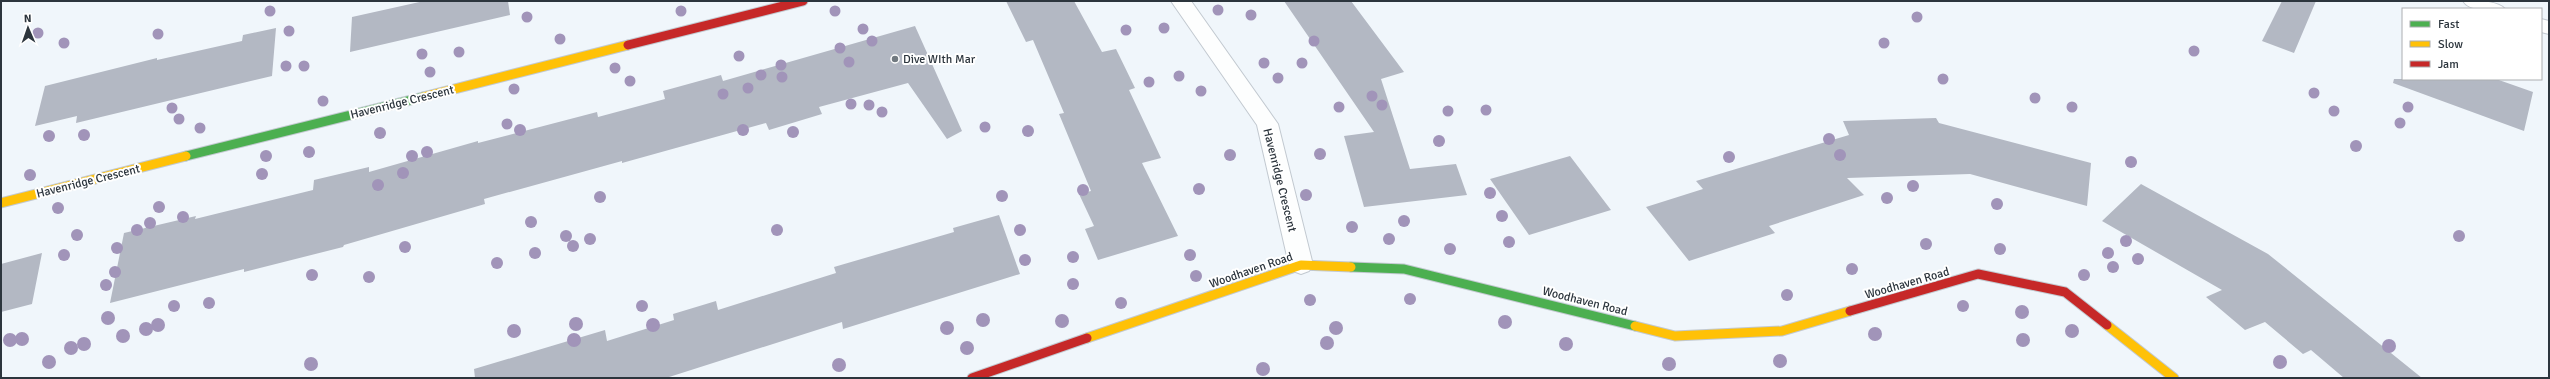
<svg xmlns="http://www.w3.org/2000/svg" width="2550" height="379" font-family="Signika,sans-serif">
<rect width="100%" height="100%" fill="#f0f6fb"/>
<path fill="#b3b8c3" d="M424,1h84l2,14 -160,37 2,-35z
M1006,1h68l28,51 14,-3 19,39 -6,2 32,68 -19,5 36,73 -80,24 -13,-31 9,-3 -15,-32 12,-3 -32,-77 5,-1 -31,-73 -7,2z
M1284,1h67l53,71 -23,7 29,90 46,-5 11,31 -103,12 -20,-71 30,-4z
M2282,1h34l-22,52 -32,-12z
M915,26l47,105 -15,8 -39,-56 -89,24 3,7 -53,16 -3,-7 -144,40v-2l-138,38 1,5 -141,41 -1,2 -99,25v-3l-134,34 14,-70 72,-17 -1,3 118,-29 1,-10 55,-13v5l109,-31v2l119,-31 1,5 67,-18 -2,-8 58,-16 2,6z
M276,28l-4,48 -196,47 1,-7 -42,10 10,-40 112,-28v2l85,-19 1,-6z
M2394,79h102l37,13 -9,39 -131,-48z
M1936,118l3,5 152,40 -4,43 -117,-32 -123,4 17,17 -95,31 6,7 -86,28 -43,-54 57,-18 -7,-8 153,-46 -6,-14z
M1570,156l41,54 -82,25 -39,-56z
M2141,184l127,70 154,124h-78l-33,-28 -8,4 -38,-32 -20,8 -39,-33 16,-7 -120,-69z
M999,215l21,59 -177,55 -1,-7 -176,56h-191l-1,-9 131,-39 2,11 67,-21 -1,-6 43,-13 2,9 118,-37 -2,-6 120,-35 -1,-4z
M42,253l-10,51 -31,8v-48z"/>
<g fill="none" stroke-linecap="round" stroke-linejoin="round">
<defs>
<path id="street" d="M1171,1h20l87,123 35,141 -4,6 -8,3 -8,-3 -4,-6 -32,-140z
M2463,1c13,0 34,-1 42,8 -13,0 -34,4 -42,-8z
M2541,19l8,2v13l-8,-2z"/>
<path id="fast" d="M186,156l237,-59
M1351,267l53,2 231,57"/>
<path id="slow" d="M423,97l205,-52
M1,203l185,-47
M2107,325l67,53
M1635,326l40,10 107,-5 68,-20
M1087,338l214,-73 50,2"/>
<path id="jam" d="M628,45l175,-44
M1850,311l128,-37 87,18 42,33
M972,378l115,-40"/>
</defs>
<use href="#street" stroke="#c2c9d0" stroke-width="2"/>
<use href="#fast" stroke="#c2c9d0" stroke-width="11"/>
<use href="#slow" stroke="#c2c9d0" stroke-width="11"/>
<use href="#jam" stroke="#c2c9d0" stroke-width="11"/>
<use href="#street" fill="#fdfefe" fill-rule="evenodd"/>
<use href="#fast" stroke="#4caf50" stroke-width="9"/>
<use href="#slow" stroke="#ffc107" stroke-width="9"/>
<use href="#jam" stroke="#c62828" stroke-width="9"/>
</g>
<g fill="#a194b9">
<circle cx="1218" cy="10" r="5.5"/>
<circle cx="270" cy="11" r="5.5"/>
<circle cx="681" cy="11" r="5.5"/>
<circle cx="835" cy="11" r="5.5"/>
<circle cx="1251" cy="15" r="5.5"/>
<circle cx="527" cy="17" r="5.5"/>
<circle cx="1917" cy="17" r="5.5"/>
<circle cx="1164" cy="28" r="5.5"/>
<circle cx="863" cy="29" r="5.5"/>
<circle cx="1126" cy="30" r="5.5"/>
<circle cx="289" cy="31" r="5.5"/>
<circle cx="38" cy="33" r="5.5"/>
<circle cx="158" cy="34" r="5.5"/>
<circle cx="560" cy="39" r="5.5"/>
<circle cx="872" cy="41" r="5.5"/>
<circle cx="1314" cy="41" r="5.5"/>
<circle cx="64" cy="43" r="5.5"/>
<circle cx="1884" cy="43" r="5.5"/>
<circle cx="840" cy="48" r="5.5"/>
<circle cx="2194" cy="51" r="5.5"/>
<circle cx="459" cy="52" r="5.5"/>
<circle cx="422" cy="54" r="5.5"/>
<circle cx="739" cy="56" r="5.5"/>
<circle cx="849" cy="62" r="5.5"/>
<circle cx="1264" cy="63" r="5.5"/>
<circle cx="1302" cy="63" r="5.5"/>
<circle cx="781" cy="65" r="5.5"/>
<circle cx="286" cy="66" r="5.5"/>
<circle cx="304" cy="66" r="5.5"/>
<circle cx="615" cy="68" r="5.5"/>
<circle cx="430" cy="72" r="5.5"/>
<circle cx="761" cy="75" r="5.5"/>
<circle cx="1179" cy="76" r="5.5"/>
<circle cx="782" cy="77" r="5.5"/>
<circle cx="1278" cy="78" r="5.5"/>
<circle cx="1943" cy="79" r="5.5"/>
<circle cx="630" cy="81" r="5.5"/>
<circle cx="1149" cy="82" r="5.5"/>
<circle cx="748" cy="88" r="5.5"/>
<circle cx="514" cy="89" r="5.5"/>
<circle cx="1201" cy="91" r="5.5"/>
<circle cx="2314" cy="93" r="5.5"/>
<circle cx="723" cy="94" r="5.5"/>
<circle cx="1372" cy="96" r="5.5"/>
<circle cx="2035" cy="98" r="5.5"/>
<circle cx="323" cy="101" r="5.5"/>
<circle cx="851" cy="104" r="5.5"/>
<circle cx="869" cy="105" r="5.5"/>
<circle cx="1382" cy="105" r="5.5"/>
<circle cx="1339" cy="107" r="5.5"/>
<circle cx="2072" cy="107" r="5.5"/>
<circle cx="2408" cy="107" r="5.5"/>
<circle cx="172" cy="108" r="5.5"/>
<circle cx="1486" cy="110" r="5.5"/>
<circle cx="1448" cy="111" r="5.5"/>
<circle cx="2334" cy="111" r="5.5"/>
<circle cx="882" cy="112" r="5.5"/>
<circle cx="179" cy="119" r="5.5"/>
<circle cx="2400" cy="123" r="5.5"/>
<circle cx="507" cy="124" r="5.5"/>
<circle cx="985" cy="127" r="5.5"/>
<circle cx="200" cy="128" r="5.5"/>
<circle cx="520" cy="130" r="6"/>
<circle cx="743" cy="130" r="6"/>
<circle cx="1028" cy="131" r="6"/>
<circle cx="793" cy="132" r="6"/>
<circle cx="380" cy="133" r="6"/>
<circle cx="84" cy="135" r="6"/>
<circle cx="49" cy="136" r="6"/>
<circle cx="1829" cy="139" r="6"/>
<circle cx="1439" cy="141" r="6"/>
<circle cx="2356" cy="146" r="6"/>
<circle cx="309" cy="152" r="6"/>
<circle cx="427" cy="152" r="6"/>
<circle cx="1320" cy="154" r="6"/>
<circle cx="1230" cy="155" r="6"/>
<circle cx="1840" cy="155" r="6"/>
<circle cx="266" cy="156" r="6"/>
<circle cx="412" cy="156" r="6"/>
<circle cx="1729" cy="157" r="6"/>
<circle cx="2131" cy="162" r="6"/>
<circle cx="403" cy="173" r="6"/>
<circle cx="262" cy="174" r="6"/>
<circle cx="30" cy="175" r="6"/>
<circle cx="378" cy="185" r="6"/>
<circle cx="1913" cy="186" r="6"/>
<circle cx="1199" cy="189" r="6"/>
<circle cx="1083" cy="190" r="6"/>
<circle cx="1490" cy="193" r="6"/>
<circle cx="1306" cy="195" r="6"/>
<circle cx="1002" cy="196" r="6"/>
<circle cx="600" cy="197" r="6"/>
<circle cx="1887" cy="198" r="6"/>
<circle cx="1997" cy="204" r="6"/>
<circle cx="159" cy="207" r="6"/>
<circle cx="58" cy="208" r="6"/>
<circle cx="1502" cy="216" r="6"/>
<circle cx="183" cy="217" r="6"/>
<circle cx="1404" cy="221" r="6"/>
<circle cx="531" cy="222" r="6"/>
<circle cx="150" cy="223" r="6"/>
<circle cx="1352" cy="227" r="6"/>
<circle cx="137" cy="230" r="6"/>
<circle cx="777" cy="230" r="6"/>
<circle cx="1020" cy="230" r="6"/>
<circle cx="77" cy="235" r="6"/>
<circle cx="566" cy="236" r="6"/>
<circle cx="2459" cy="236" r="6"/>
<circle cx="590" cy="239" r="6"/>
<circle cx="1389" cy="239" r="6"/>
<circle cx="2126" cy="241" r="6"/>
<circle cx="1509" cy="242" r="6"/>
<circle cx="1926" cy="244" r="6"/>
<circle cx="573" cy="246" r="6"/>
<circle cx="405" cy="247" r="6"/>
<circle cx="117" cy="248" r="6"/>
<circle cx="1450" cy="249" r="6"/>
<circle cx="2000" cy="249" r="6"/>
<circle cx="535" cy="253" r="6"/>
<circle cx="2108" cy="253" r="6"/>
<circle cx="64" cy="255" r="6"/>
<circle cx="1190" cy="255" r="6"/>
<circle cx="1073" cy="257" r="6"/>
<circle cx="2138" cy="259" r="6"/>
<circle cx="1025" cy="260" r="6"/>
<circle cx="497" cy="263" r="6"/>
<circle cx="2113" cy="267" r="6"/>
<circle cx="1852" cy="269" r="6"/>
<circle cx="115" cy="272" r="6"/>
<circle cx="312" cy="275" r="6"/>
<circle cx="2084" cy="275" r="6"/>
<circle cx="1196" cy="276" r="6"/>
<circle cx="369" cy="277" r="6"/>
<circle cx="1073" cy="284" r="6"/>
<circle cx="106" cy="285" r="6"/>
<circle cx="1787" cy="295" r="6"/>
<circle cx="1410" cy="299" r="6"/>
<circle cx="1310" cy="300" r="6"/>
<circle cx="209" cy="303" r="6"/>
<circle cx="1121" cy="303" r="6"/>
<circle cx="174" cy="306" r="6"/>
<circle cx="642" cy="306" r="6"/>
<circle cx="1963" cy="306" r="6"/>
<circle cx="2022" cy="312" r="7"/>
<circle cx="108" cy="318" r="7"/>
<circle cx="983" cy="320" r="7"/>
<circle cx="1062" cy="321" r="7"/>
<circle cx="1505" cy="322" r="7"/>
<circle cx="576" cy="324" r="7"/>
<circle cx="158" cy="325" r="7"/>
<circle cx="653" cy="325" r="7"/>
<circle cx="947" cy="328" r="7"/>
<circle cx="1336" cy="328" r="7"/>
<circle cx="146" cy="329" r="7"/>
<circle cx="514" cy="331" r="7"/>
<circle cx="2072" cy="331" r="7"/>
<circle cx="1875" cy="334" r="7"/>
<circle cx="123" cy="336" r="7"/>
<circle cx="22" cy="339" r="7"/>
<circle cx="10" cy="340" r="7"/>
<circle cx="574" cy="340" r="7"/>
<circle cx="2023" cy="340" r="7"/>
<circle cx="1327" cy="343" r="7"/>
<circle cx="84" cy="344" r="7"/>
<circle cx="1566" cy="344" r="7"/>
<circle cx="2389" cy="346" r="7"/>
<circle cx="71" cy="348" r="7"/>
<circle cx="967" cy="348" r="7"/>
<circle cx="1780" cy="361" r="7"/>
<circle cx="49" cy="362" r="7"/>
<circle cx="2280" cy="362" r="7"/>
<circle cx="311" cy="364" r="7"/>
<circle cx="1669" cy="364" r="7"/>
<circle cx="839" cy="365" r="7"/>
<circle cx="1263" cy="369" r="7"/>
</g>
<circle fill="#717980" stroke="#fff" stroke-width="1.5" cx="895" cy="59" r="4"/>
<g text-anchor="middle" stroke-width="4" stroke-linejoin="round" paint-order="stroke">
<g font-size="12" fill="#2c353d" stroke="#fff" text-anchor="start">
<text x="903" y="63">Dive WIth Mar</text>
</g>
<g font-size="12" fill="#2c353d" stroke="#fff">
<text transform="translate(402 102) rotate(-14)" y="4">Havenridge Crescent</text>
<text transform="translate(1280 180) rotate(76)" y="4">Havenridge Crescent</text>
<text transform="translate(88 181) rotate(-14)" y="4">Havenridge Crescent</text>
<text transform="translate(1251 270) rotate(-19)" y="4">Woodhaven Road</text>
<text transform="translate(1907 283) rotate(-16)" y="4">Woodhaven Road</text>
<text transform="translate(1585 301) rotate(14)" y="4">Woodhaven Road</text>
</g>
</g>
<rect width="2550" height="379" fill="none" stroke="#2c353d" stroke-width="4"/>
<rect x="2402" y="8" width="140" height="72" fill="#ffffff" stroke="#abaeb1"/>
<rect x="2410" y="21" width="20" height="6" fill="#4caf50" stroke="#abaeb1"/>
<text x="2438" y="28" font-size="12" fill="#2c353d">Fast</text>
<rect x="2410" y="41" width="20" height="6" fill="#ffc107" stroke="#abaeb1"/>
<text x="2438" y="48" font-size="12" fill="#2c353d">Slow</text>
<rect x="2410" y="61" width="20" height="6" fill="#c62828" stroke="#abaeb1"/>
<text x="2438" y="68" font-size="12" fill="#2c353d">Jam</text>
<g transform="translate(28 28) rotate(358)" stroke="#ffffff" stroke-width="3" paint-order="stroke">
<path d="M0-3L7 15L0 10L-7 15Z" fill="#2c353d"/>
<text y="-6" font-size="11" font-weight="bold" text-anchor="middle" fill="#2c353d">N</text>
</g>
</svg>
